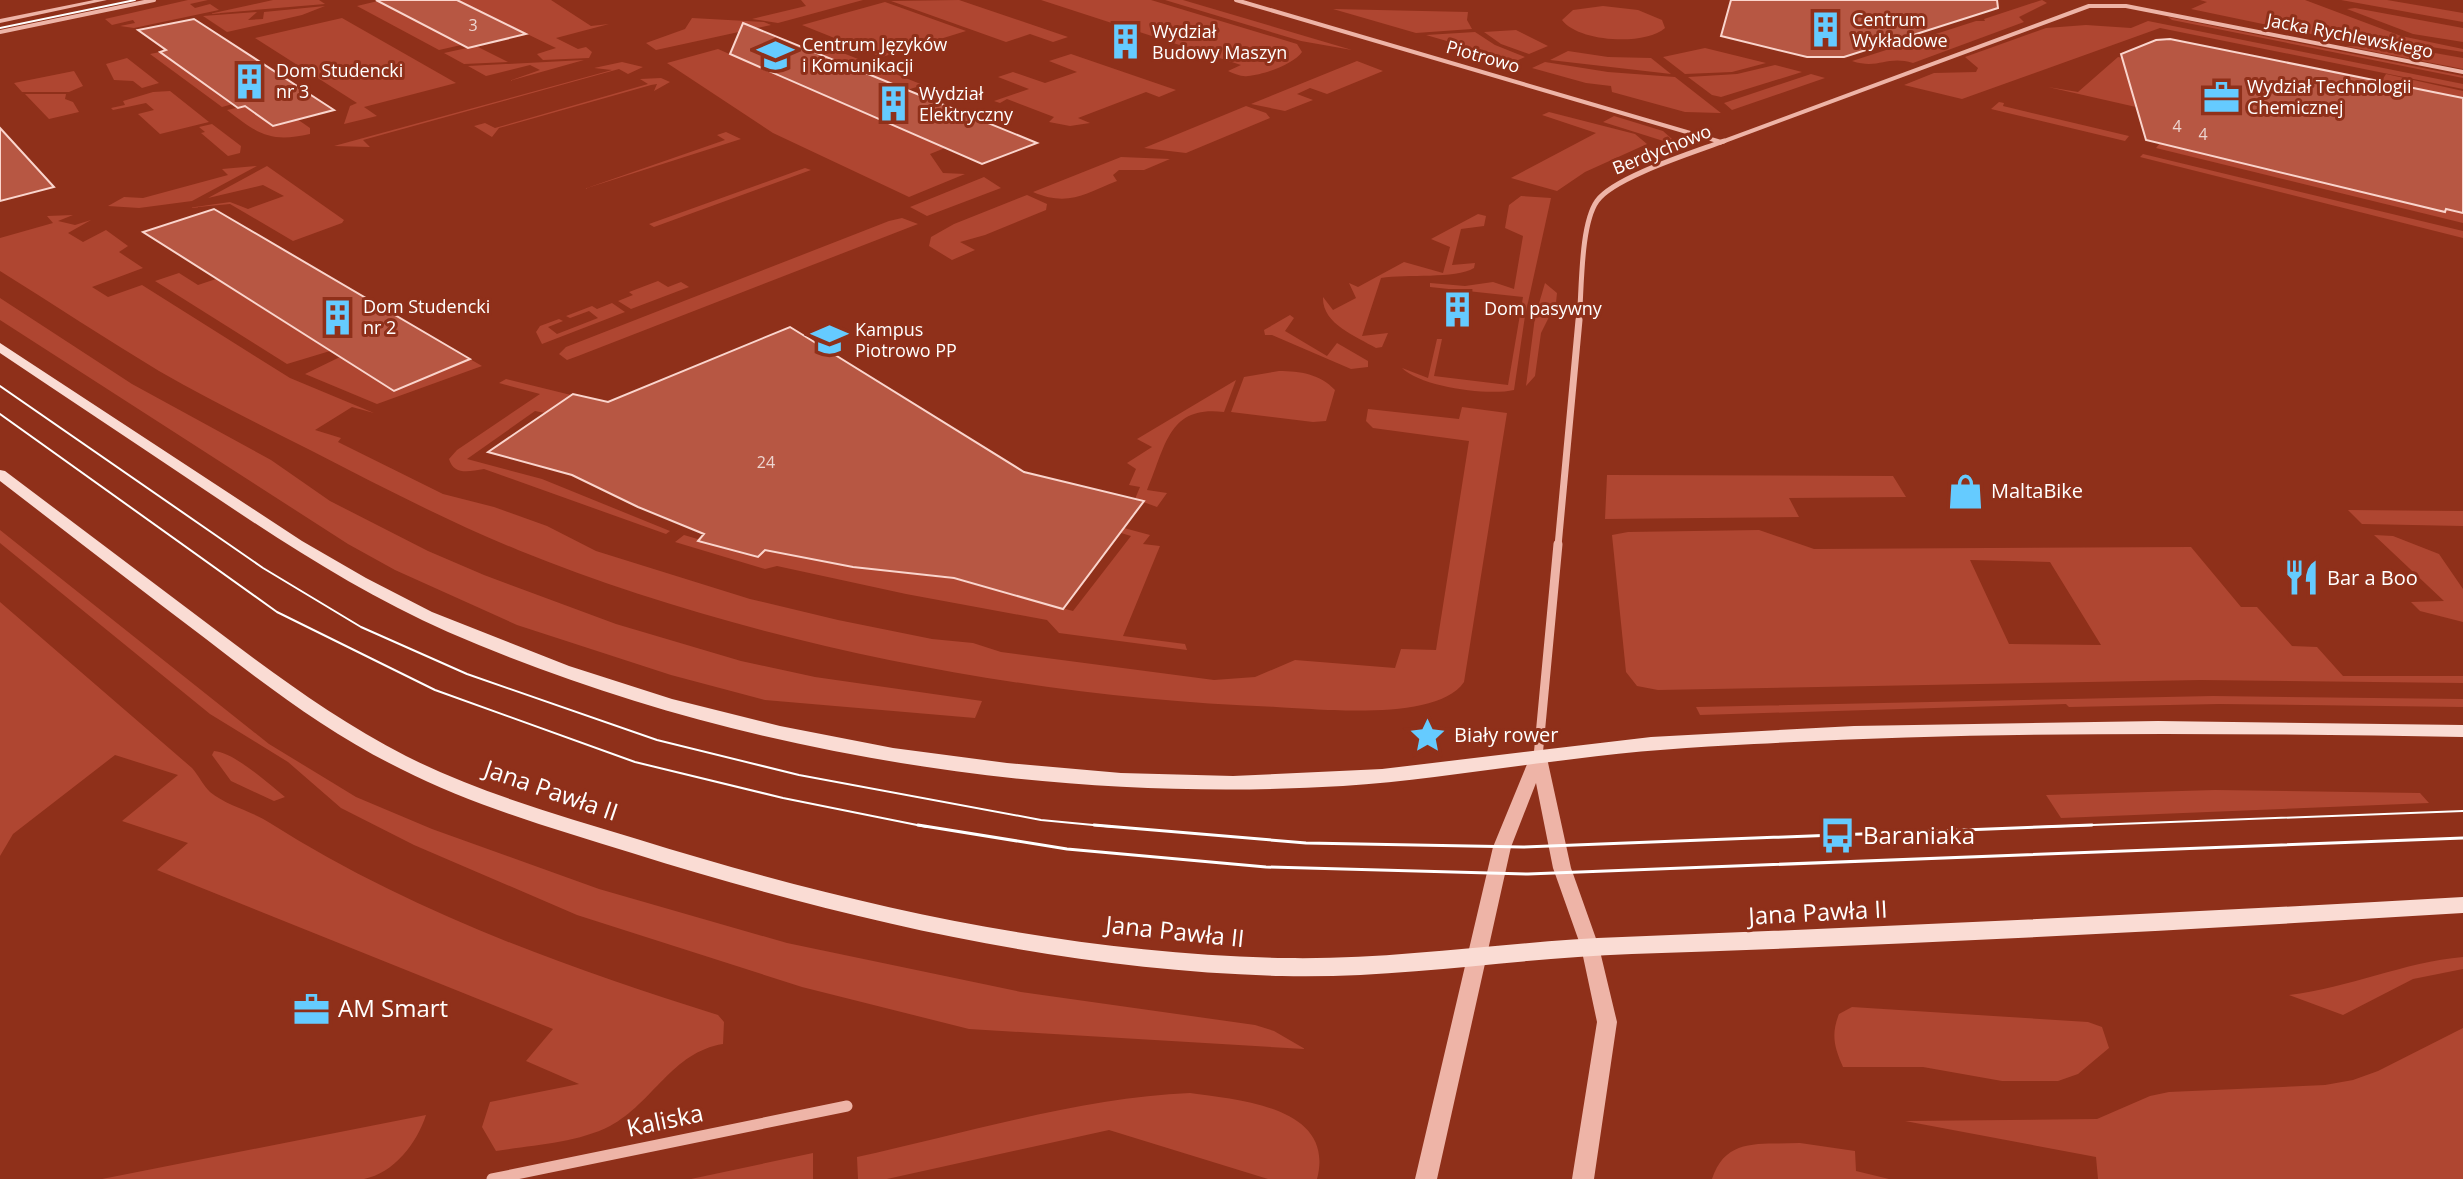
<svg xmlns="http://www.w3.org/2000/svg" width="2463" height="1179" font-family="'Open Sans',sans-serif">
<rect width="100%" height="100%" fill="#8f301a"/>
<path fill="#af4631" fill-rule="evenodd" d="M188,0h20l-18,4 5,4 15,-4 9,6 -85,18 -14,-2 15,-3 -2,-3 -21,5 -7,-6z
M273,0h46l6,4 -116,10z
M457,0h94l40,26 18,-2 -53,14 22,11 8,-2 6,5 -3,6 -46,2 -6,-6 19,-6z
M801,0h62l-85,23 -26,-4 54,-13z
M959,0l109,37 -15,5 -23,-8 -24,8 -115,-41z
M1041,0h110l146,44 5,8c-8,12 -39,23 -54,24 -7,1 -13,-2 -20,-5l13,-6z
M1165,0h18l169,50 -51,-9z
M2042,0l5,3 -28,14 5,5 -111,41c-27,-8 -34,7 -61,-2l124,-40h9l-1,-2z
M2200,0h105l96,36 62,13v3l-70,-11 -58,-2 -144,-30 16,-7z
M2341,0h46l76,13v9z
M378,1l92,42 -31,7 -82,-44z
M885,2l81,29 -84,26 -80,-32z
M325,6l-23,9 -75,17 -24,-16 54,-4 -9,8 15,-1 1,-7z
M1603,6l35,4 24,10 3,8c-20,18 -87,14 -103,-8l11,-10z
M2355,8l108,20v14l-50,-8 -66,-25z
M1333,9l135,3 -1,8 5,9 -56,4z
M2168,17l295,59v2l-291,-58z
M342,18l114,65 -92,24 13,9 -33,8 6,-18 7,-3 -102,-65z
M692,18l72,4 7,3 -115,25 -10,-7 39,-14z
M2148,21l315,63v5l-303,-61 -198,71 -58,-14 30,-12 42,-1 2,-4 -13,-11 81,-29 40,-3 45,3z
M1516,30l32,16 -19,8 -28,-10 -17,-12z
M1475,32l20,13 30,12 -9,4 -90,-26z
M476,46l32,16 -44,2 -20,-11z
M2345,46l61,2 57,10v11z
M1705,48l61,15 -34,9 -47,2 -22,-17z
M718,49l227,99 -15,6 13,19 22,1 -56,23 -136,-64 -106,-70z
M838,51l85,34 -16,5 -85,-35z
M1568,51l40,6 43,1 20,16 -121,-14z
M160,52l80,50 -18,5 -72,-53z
M1071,54l105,36 -17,7 -13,-5 -68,26 12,5 -20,3 -21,-4 5,-5 -47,-18 -7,4 -6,-2 35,-12 -31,-12 15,-5 32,11 32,-11 -28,-11z
M2118,57l42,7 -24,43 -88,-20 30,5z
M127,58l32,25 -17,5 -9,-7 -19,-1 -8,-16z
M584,60l-75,21 31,-11 -10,-5 -44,11 -18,-10z
M1357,61l26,10 -56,23 -17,-6 -13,6 16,6 -28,11 -34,-7z
M622,62l21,5 -15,7 -9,-5 -256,71 7,7 -36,-1 278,-76 -18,-2z
M1545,62l63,10 67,5 46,36 -36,-1 -73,-20 -1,-6 -25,-3 -54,-15z
M1775,65l27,7 -81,25 -9,-2 -24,-18 49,-3z
M74,71l9,15 -14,6h-47l-8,-9z
M1811,74l14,4 -93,32 -8,-7z
M2386,74l77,17v7l-82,-16z
M661,78l9,4 -16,9 3,-7 -6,1 -152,43 -7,9 -18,-11 11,-3 10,5 153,-44 -8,-5z
M170,91l39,31 -49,12 -22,-20 16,-4 -8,-7 -33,7 -2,-2 14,-3 -2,-4 30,-9z
M25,94h41l-1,5 8,3 6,10 -30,7z
M1999,102l5,1 -1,3 126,30 -4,5 -134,-32z
M245,106l52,13 13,9v6c-40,9 -52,0 -83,-24z
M1246,106l20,7 4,5 -84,35 -42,-5z
M1549,112l86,22 12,10 -62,28 -28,19 -46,-13 85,-45 -54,-18z
M1614,116l49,15 9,8 1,5 -70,-22z
M212,124l29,22 -1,7 -12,3 -27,-23 4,-1 -6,-5z
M726,132l15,7 -157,50 141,-49 -8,-5z
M2160,143l284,69 2,-3 17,4v10l-307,-75z
M2143,154l320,77v7l-323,-81z
M1121,157l49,2 -26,11h-25l-6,5 4,6c-33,13 -49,26 -84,11z
M257,166l-65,35 -53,7 -31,-2 16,-9 19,1 85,-23 -6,-6z
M267,166l77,54 -2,3 -49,18 -63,-37 -42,4 42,-6 18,7 36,-13 -21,-11 -55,13z
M805,168l6,2 -157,57 -5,-3z
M984,177l17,11 -74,28 -17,-9z
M1027,195l20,9 -1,6 -61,25 -25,7 15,8 -23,10 -23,-14 2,-9 23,-13z
M1521,196l30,2 -26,118 -11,74c-26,6 -93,-3 -112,-22l26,10 9,-39h5l-8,37 74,9 15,-88 -93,-10v-4l35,3 28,-4 21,7 9,-53 -18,-8 4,-23z
M1478,214l8,2 -2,10 -23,3 -9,36 23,-2 -1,5c-19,11 -67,6 -93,10l-19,58 26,-3 -6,14 -6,1c-20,-12 -54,-24 -53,-51l10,13 23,-12 -7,-15 9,4 46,-25 39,11 7,-26 -19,-8z
M73,215l-15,6 17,4 16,-5 -23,13 15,9 23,-12 22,16 -9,6 24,16 -51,19 16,10 34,-12 148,93 84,35 -22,-6 -37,23 26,8 -3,4 105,52 51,13 53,19 49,25 154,48 88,21 94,19 41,4 28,9 213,28 41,-3 40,-17 100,8 6,-19 35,1 33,-209 -96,-13 -7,-7 2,-12 91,10 3,-12 45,6 -43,269c-27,40 -144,27 -188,25 -249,-9 -528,-64 -758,-157 -71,-29 -138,-64 -206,-99 -51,-26 -103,-51 -153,-80 -53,-32 -106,-67 -159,-100v-33l53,-15 -6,-7z
M902,218l16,6 -340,132 -11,4 -8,-6 7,-7 323,-126z
M179,273l19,12 18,-6 114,72 -43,13 -132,-83z
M658,281l10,6 13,-5 8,5 -58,22 -13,-8 15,-6 -4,-3z
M1545,283l12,10 -1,10 -15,30 -6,43 -9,10 9,-69z
M0,298l132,86 139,76 59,41 98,50 56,24 132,49 125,37 74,16 167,24 -7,17 -210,-18 -94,-25 -154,-50 -122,-55 -47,-26 -348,-224z
M612,303l13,9 -83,32 -6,-12 4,-6 19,-7 4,2 -15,6 9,7 41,-16 -9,-7 -19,7 -4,-2 26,-10 5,3z
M1290,315l4,3 -9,13 42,25 10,-13 31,18v6l-17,2 -79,-34h-7l-1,-5z
M340,357l54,34 76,-32 12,7 -105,38 -72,-30z
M1279,371c21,0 41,3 56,19l-9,31 -13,1 -82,-10 13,-35z
M506,379l65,16 -26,18 -10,-2 -68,48 75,20 128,52 -4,3 -182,-65c-14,2 -30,7 -35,-10l8,-9 83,-56 -41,-11z
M1236,380l-12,32c-56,-7 -58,34 -77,78l20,3 -10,14 -22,-8 5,-12 -11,-2 7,-16 -9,-6 25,-16 -15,-8z
M1607,475l286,1 13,21 -117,1 10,19 -194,2z
M2348,510l115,1v15l-101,-2z
M1124,528l26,7 -7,9 17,2 -37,90 62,8 2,6 -128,-17 -12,-13 -141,-26 -129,-28 -12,3 -90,-27 9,-7 74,22 7,-7 89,17 100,12 119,32 58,-75 -10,-3z
M0,530l269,214 87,53 76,32 167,60 188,54 234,49 234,33 19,6 31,18 -336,-20 -167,-42 -225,-72 -163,-70 -73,-37 -53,-46 -78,-48 -210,-171z
M1759,530l55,19 377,-2 50,60h16l35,39 25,1 26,29h120v7l-262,-3 -543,10 -21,-4 -11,-14 -14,-137 16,-3zM1970,560l80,2 51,83 -92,-1z
M2374,535l19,1 46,18 24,35v33l-43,-11 -9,-9 33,-1z
M0,602l192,166c7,8 11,17 18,24 17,14 42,19 60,31 139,88 292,143 448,192l6,7 -1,22c-51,8 -70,59 -113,82 -33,17 -78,19 -114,25l-14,-24 8,-25 89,-18 -53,-23 27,-32 -396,-159 31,-27 -66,-22 56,-46 -63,-20 -102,79 -13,22z
M2213,696l250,3v8l-244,-3 -150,3 -3,-3 -366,11 -4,-8z
M214,751c20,1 55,33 71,46l-11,4 -43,-20 -19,-26z
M2215,790l205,3 9,10 -368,15 -15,-23z
M2463,957v12l-50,10 -70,36 -54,-20c60,-7 115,-33 174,-38z
M1852,1007l236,15 14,5 7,21 -31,26 -20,7h-56l-79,-14h-80c-9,-20 -12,-33 -4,-53z
M2463,1028v151h-365l-2,-22 -191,-36 192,-2 53,-23 19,-4 156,-7 28,-5 25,-9z
M1190,1093c50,7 146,14 127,86h-49l-159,-49 -222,49h-29l-1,-22c106,-23 226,-60 333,-64z
M426,1115c-9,28 -32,58 -62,64h-262z
M1800,1143l55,8 1,20 33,8h-177c14,-43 49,-34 88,-36z
M813,1153v26h-122z"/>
<path fill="#b75743" stroke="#fad5cd" stroke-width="2" d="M376,0h81l69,34 -58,14z
M1731,0h266l1,8 -154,49h-37l-86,-21z
M194,19l140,91 -61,16 -28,-20 -7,2 -78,-56 6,-2 -28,-20z
M743,23l179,73 115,47 -55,21 -252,-110z
M2170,39l293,59v115l-17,-4 -1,3 -299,-72 -25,-86 35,-14z
M0,128l54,59 -54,14z
M214,209l256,150 -76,32 -251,-159z
M790,327l234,145 120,29 -81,108 -109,-31 -101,-11 -88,-17 -7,7 -60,-16 6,-7 -66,-27 -66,-32 -84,-23 85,-58 35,8z"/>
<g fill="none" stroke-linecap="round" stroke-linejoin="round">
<path stroke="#eeb4a7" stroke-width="4" d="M1236,0l485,142
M0,32l154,-32
M1719,143l370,-137h37l337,66"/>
<path stroke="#eeb4a7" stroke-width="5" d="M1579,322c3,-31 1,-97 18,-121 17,-24 98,-49 127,-60"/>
<path stroke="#eeb4a7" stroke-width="7" d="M1558,546l21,-226"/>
<path stroke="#eeb4a7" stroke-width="9" d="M1538,757l20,-213"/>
<path stroke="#eeb4a7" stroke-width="11" d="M492,1179l355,-73"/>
<path fill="#eeb4a7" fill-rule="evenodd" d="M94,0h13l-107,23v-4z
M1538,751l6,2 3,5 24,110 28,79 18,75 -23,157h-22l25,-157 -16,-75 -28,-79 -17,-85 -25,64 -74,332h-22l78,-332 37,-90 2,-4z"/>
<path fill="#fadcd4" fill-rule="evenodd" d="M0,343l302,198 64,37 66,34 137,54 103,33 108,27 113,22 114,15 114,10 112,3 149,-7 269,-32 203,-11 304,-5 305,4v12c-236,-4 -473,-6 -709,7 -60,3 -121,7 -180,15 -77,9 -154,22 -231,27 -299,18 -619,-34 -895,-154 -91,-40 -173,-95 -255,-150 -64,-43 -129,-86 -193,-129z
M0,470l5,1c69,52 138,104 207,156 62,47 124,93 194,129 73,37 153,59 231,83 210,65 428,115 649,119 112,2 223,-17 336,-21 280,-11 561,-24 841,-40v16c-277,17 -554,32 -831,41 -117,4 -233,25 -350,22 -221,-6 -439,-57 -650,-123 -78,-24 -158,-47 -231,-84 -71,-35 -133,-82 -195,-130 -69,-52 -137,-105 -206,-158z"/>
<path stroke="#fff" stroke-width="2" d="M0,28l135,-28
M0,386l263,182 98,59 106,47 190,66 142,35 242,45 73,7
M0,414l277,198 158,78 200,72 148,36 144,29
M2040,827l423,-16"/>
<path stroke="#fff" stroke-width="3" d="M918,825l149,24 199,18 262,7 935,-36
M1094,825l212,18 217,4 569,-22"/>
</g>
<defs>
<symbol id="building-bare" viewBox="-9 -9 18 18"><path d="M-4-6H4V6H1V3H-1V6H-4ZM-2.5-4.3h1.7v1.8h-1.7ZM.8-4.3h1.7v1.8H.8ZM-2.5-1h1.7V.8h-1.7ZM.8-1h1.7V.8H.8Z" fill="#65cbff" stroke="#8f301a" stroke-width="2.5" paint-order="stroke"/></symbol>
<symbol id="university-bare" viewBox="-9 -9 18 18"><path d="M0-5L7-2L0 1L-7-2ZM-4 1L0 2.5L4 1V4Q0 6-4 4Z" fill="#65cbff" stroke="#8f301a" stroke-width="2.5" paint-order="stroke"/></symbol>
<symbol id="office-bare" viewBox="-9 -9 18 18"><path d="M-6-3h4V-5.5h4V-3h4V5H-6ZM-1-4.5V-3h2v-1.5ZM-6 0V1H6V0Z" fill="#65cbff" stroke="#8f301a" stroke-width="2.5" paint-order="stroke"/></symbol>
<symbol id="shop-bare" viewBox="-9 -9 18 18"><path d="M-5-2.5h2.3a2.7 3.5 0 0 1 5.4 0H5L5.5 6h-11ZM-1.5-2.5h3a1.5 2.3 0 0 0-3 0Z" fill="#65cbff" stroke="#8f301a" stroke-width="2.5" paint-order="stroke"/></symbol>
<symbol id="restaurant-bare" viewBox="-9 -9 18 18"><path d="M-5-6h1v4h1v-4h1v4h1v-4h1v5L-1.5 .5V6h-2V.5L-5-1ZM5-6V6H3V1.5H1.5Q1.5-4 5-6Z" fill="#65cbff" stroke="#8f301a" stroke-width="2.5" paint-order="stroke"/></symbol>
<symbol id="sight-bare" viewBox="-9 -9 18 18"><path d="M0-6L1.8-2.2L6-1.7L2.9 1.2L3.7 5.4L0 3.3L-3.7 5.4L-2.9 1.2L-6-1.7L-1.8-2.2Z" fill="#65cbff" stroke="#8f301a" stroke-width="2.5" paint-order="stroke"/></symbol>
<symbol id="bus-bare" viewBox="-9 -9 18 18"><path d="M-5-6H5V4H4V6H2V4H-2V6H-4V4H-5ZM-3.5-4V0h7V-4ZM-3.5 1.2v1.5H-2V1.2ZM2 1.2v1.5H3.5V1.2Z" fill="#65cbff" stroke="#8f301a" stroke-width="2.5" paint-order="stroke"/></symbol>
</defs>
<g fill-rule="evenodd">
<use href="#building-bare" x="1800" y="4" width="51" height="51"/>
<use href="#building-bare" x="1100" y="16" width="51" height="51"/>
<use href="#university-bare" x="750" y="30" width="51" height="51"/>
<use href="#building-bare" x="224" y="56" width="51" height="51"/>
<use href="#office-bare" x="2196" y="72" width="51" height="51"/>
<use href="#building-bare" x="868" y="78" width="51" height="51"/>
<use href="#building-bare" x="1432" y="284" width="51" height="51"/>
<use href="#building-bare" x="312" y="292" width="51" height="51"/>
<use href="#university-bare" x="804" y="314" width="51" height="51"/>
<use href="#shop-bare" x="1940" y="466" width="51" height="51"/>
<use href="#restaurant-bare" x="2276" y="552" width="51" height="51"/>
<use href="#sight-bare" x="1402" y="710" width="51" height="51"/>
<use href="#bus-bare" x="1812" y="810" width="51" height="51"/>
<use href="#office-bare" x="286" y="984" width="51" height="51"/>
</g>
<g text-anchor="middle" stroke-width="6" stroke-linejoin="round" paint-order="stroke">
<g font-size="16" fill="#edd5d0">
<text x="473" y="31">3</text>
<text x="2177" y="132">4</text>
<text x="2203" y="140">4</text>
<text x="766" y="468">24</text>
</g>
<g font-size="18" fill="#fff" stroke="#8f301a" text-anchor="start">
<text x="1852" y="26">Centrum<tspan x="1852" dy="21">Wykładowe</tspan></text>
<text x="1152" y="38">Wydział<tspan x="1152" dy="21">Budowy Maszyn</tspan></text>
<text x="802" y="51">Centrum Języków<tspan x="802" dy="21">i Komunikacji</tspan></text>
<text x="276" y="77">Dom Studencki<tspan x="276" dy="21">nr 3</tspan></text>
<text x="2247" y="93">Wydział Technologii<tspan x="2247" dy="21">Chemicznej</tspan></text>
<text x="919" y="100">Wydział<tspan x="919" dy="21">Elektryczny</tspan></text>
<text x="363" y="313">Dom Studencki<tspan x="363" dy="21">nr 2</tspan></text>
<text x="1484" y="315">Dom pasywny</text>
<text x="855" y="336">Kampus<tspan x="855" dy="21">Piotrowo PP</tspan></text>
</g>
<g font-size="18" fill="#fff" stroke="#8f301a">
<text transform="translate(2350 36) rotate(11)" y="6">Jacka Rychlewskiego</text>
<text transform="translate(1483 57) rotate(16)" y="6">Piotrowo</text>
<text transform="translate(1662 150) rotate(-22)" y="6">Berdychowo</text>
</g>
<g font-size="20" fill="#fff" stroke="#8f301a" text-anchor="start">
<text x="1991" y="498">MaltaBike</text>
<text x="2327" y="585">Bar a Boo</text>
<text x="1454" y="742">Biały rower</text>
</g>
<g font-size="24" fill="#fff" stroke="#8f301a">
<text transform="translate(551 791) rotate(19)" y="8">Jana Pawła II</text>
<text transform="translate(1818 913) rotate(-3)" y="8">Jana Pawła II</text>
<text transform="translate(1175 932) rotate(6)" y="8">Jana Pawła II</text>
<text transform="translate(665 1121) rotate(-12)" y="8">Kaliska</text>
</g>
<g font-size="24" fill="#fff" stroke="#8f301a" text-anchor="start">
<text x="1863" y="844">Baraniaka</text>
<text x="338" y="1017">AM Smart</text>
</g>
</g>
</svg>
